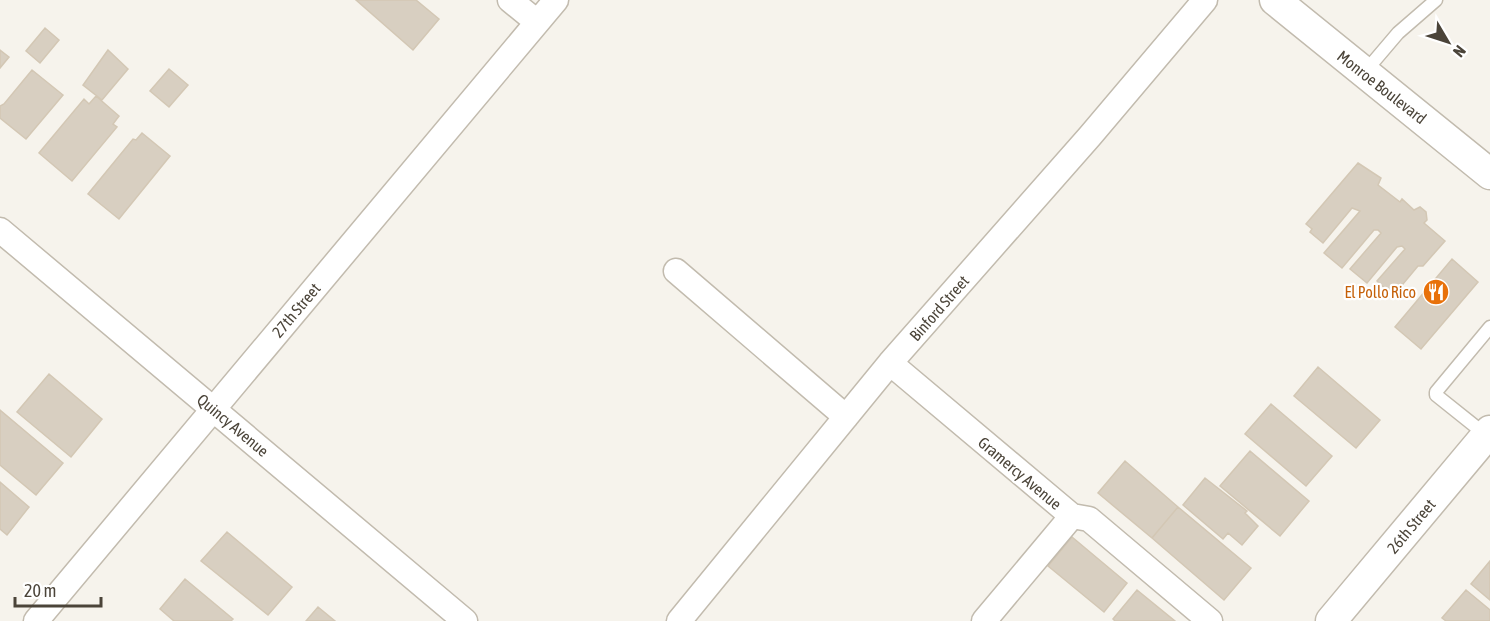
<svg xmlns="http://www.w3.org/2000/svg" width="1490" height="621" font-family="'Asap Condensed',sans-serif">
<rect width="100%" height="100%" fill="#f6f3ec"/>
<path fill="#d8cfc1" stroke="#d3c7b4" stroke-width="1.5" d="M356,0h60l23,19 -26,31z
M45,28l14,12 -19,23 -14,-12z
M0,50l9,7 -9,11z
M108,50l20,19 -26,31 -19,-15z
M169,69l19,16 -19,22 -19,-16z
M32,70l31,25 -37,44 -26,-21v-12l4,-2z
M96,96l23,20 -6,8 4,3 -45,54 -33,-28 45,-54 5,5z
M142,133l28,23 -51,63 -31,-25 45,-55 3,1z
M1358,163l23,15 -3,7 22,17 2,-3 12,11 6,-3 6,5 1,8 -3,3 21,18 -22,25h-5l-25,30 -16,-15 28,-32 -3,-3 -5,1 -30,36 -17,-14 31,-36 -3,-3h-4l-32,38 -18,-15 36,-42 -8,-3 -29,35 -13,-11 2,-3 -6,-5z
M1452,259l26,23 -57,67 -26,-22z
M1318,367l62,53 -24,28 -62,-52z
M49,374l53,45 -31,38 -54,-45z
M1271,404l61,52 -26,30 -61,-52z
M0,410l63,53 -27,32 -36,-30z
M1250,451l59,50 -29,35 -60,-50z
M1125,461l53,46 -26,31 -54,-45z
M1205,478l42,33 -2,2 13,13 -16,19 -14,-12 -5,6 -40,-34z
M0,482l29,25 -22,28 -7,-6z
M1178,507l73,61 -27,32 -72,-62z
M227,532l65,55 -24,28 -67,-54z
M1072,537l55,46 -23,29 -56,-46z
M1490,561v39l-19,-16z
M185,579l48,40 -2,2h-57l-14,-12z
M1137,590l38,31h-60l-2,-2z
M1466,590l24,20v11h-44l-4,-3z
M318,607l17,14h-29z"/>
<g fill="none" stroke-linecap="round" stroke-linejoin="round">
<defs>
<path id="service" d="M1364,73l34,-40 38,-33
M1486,435l-50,-40v-3l54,-65"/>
<path id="minor" d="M510,0l27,22
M0,230l465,391
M676,271l170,146
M890,363l182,153 17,3 121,102
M36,621l520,-621
M679,621l211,-258 200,-227 115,-136
M984,621l88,-105"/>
<path id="tertiary" d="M1275,0l215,174
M1331,621l159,-190"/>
</defs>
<use href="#service" stroke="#c2bbae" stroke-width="15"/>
<use href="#minor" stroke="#c2bbae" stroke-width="27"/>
<use href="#tertiary" stroke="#c2bbae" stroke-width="33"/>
<use href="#service" stroke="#fff" stroke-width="12"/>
<use href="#minor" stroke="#fff" stroke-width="24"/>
<use href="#tertiary" stroke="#fff" stroke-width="30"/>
</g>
<defs>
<symbol id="restaurant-disc" viewBox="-11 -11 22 22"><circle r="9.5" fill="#e8710a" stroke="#fff"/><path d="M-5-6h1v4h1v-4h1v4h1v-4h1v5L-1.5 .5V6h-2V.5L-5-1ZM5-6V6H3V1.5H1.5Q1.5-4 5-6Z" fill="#fff"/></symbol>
</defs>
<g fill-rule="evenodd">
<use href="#restaurant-disc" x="1421" y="277" width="30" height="30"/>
</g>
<g text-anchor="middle" stroke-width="4.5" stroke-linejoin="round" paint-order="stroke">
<g font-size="16" fill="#4b4439" stroke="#fff">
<text transform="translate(1382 87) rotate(38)" y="6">Monroe Boulevard</text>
<text transform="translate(939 308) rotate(-49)" y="6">Binford Street</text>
<text transform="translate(296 310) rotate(-50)" y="6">27th Street</text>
<text transform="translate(233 425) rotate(40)" y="6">Quincy Avenue</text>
<text transform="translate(1020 473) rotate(40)" y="6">Gramercy Avenue</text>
<text transform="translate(1411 526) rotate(-50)" y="6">26th Street</text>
</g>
<g font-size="16" fill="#c56008" stroke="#fff" text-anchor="end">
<text x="1416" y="298">El Pollo Rico</text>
</g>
</g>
<g transform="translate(1448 42) rotate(129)" stroke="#ffffff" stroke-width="4.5" paint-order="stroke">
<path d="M0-4.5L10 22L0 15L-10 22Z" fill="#4b4439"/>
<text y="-9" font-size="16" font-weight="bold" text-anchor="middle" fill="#4b4439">N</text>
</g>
<path d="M15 597v9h86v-9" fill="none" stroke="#4b4439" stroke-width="3"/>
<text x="24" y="597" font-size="18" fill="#4b4439" stroke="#ffffff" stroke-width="4.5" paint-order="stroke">20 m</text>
</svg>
